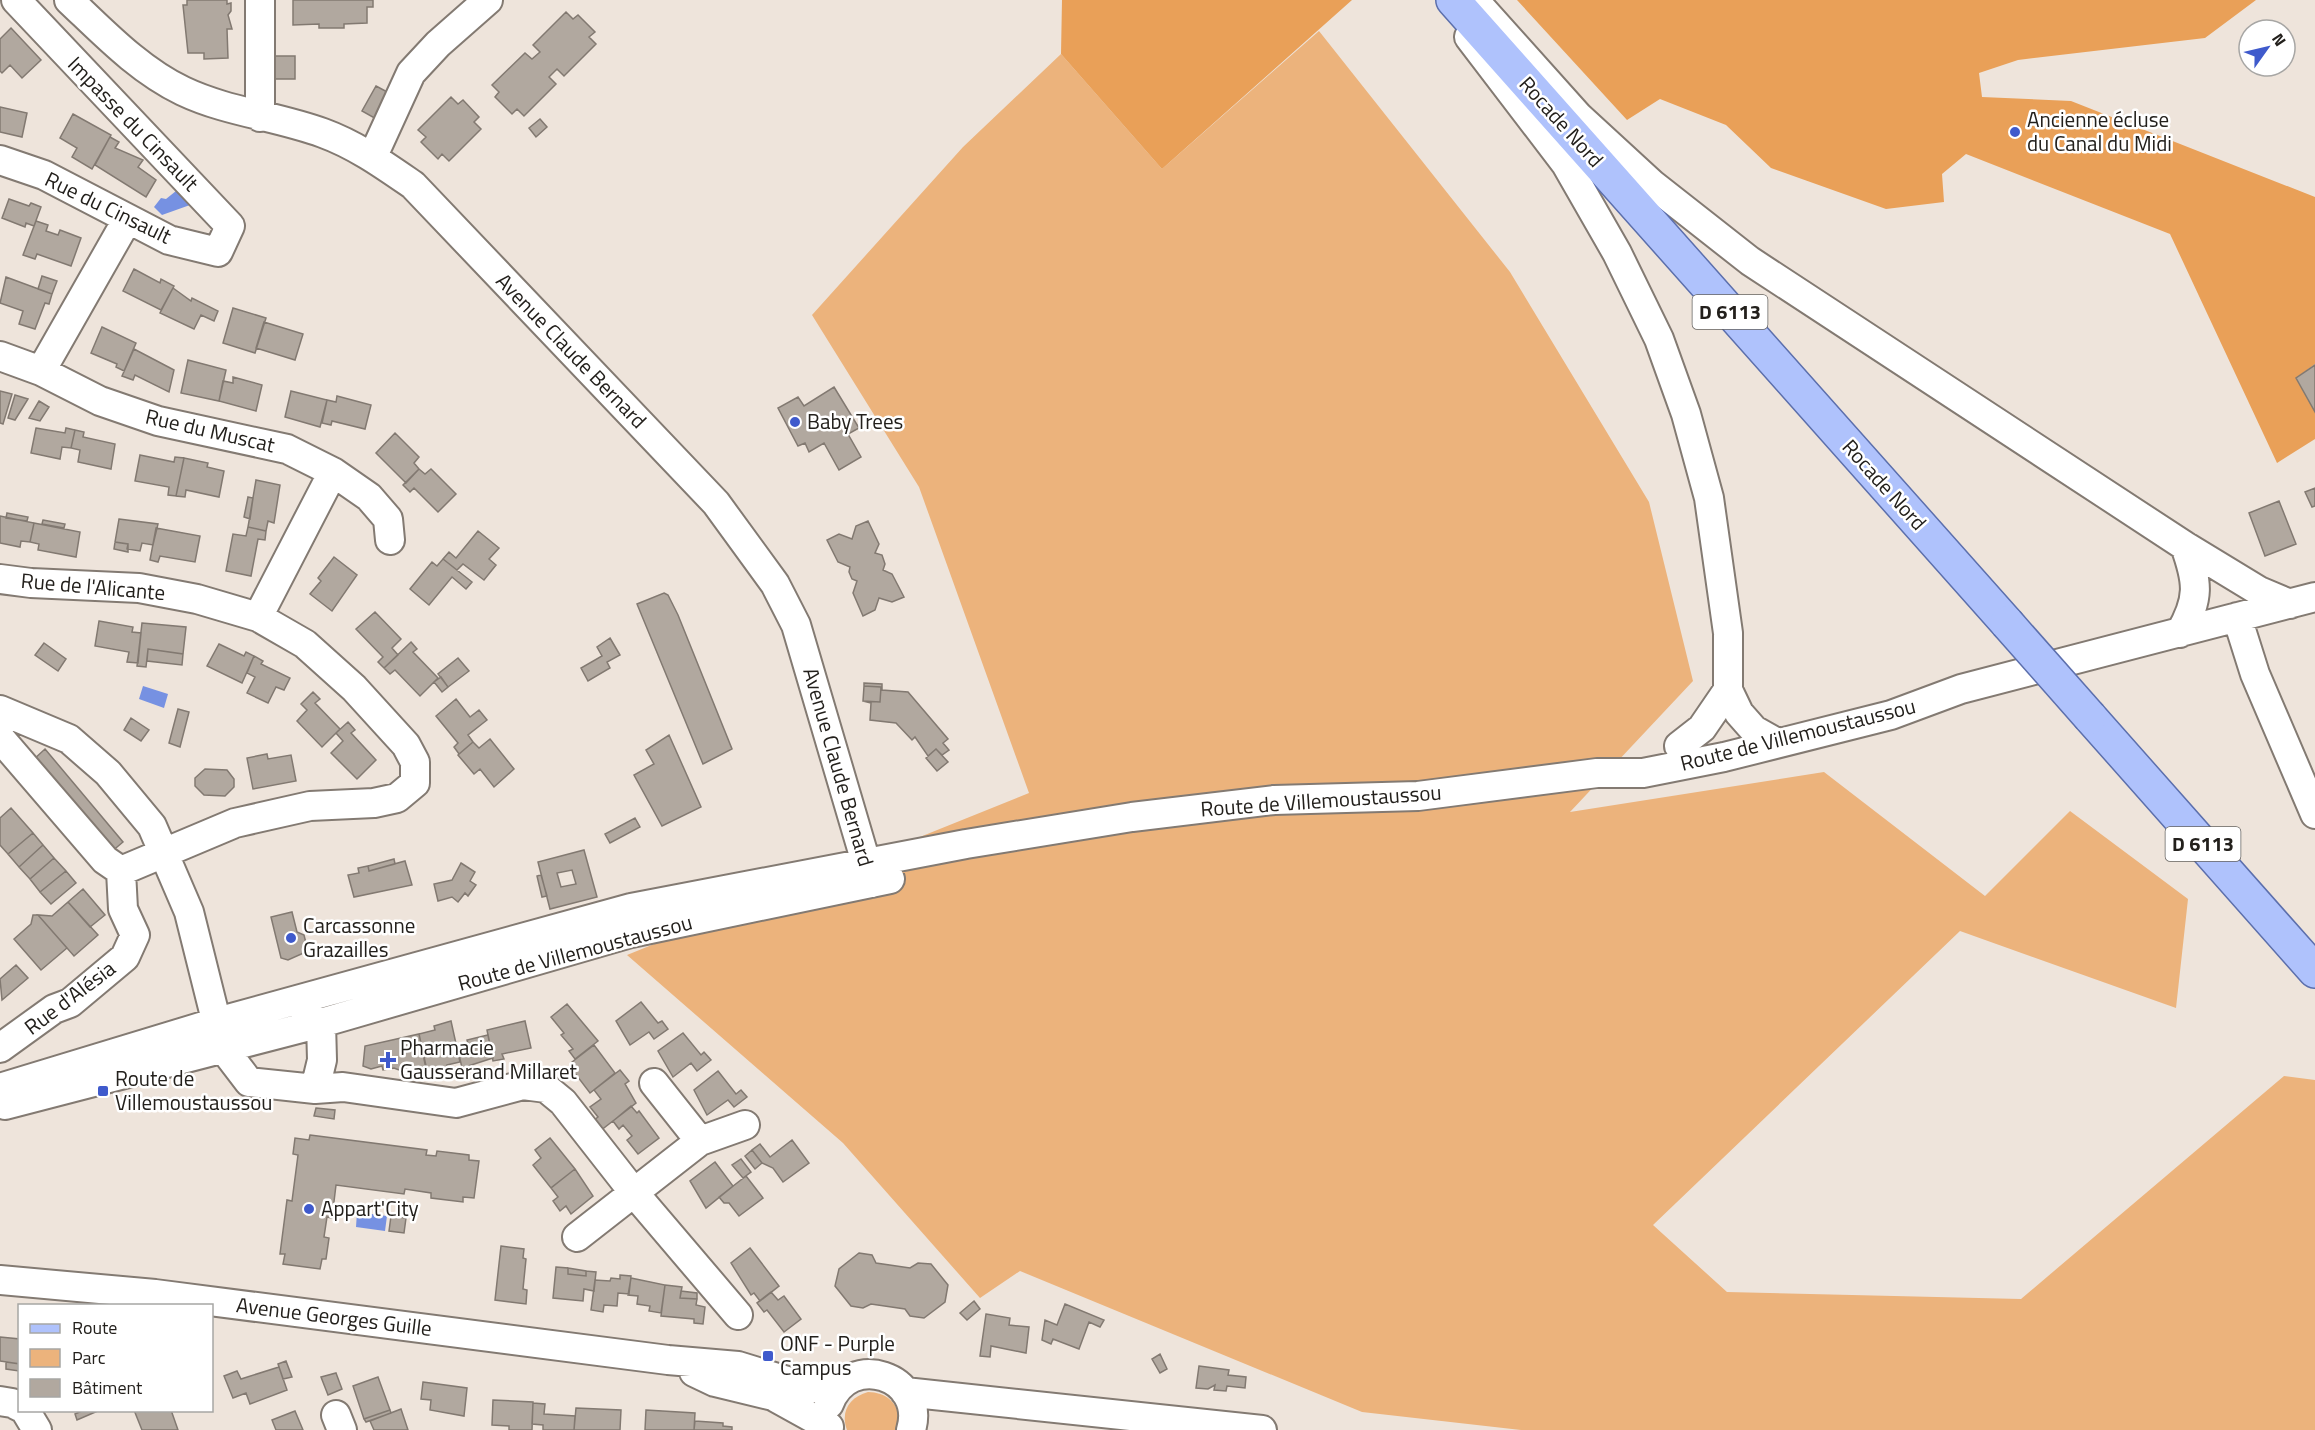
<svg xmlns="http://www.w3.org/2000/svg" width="2315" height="1430" font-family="'Titillium Web',sans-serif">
<rect width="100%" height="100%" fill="#eee4db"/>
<path fill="#ecb37c" d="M1319,31l191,241 139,230 44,179 -123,131 254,-40 161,124 85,-85 118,88 -12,109 -216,-77 -307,294 74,67 294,7 263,-223 31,4v350h-794l-159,-18 -342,-141 -40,27 -137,-155 -216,-188 402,-162 -110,-306 -107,-172 151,-168 98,-93 101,115z
M868,1392c21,0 36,16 29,38h-50c-7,-19 3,-33 21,-38z"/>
<path fill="#e9a058" d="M1062,0h290l-190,169 -101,-115z
M1517,0h739l-51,38 -187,22 -39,13 3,24 89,4 244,96v167l-19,14 19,34v27l-38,24 -107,-229 -204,-80 -24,20 2,28 -58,7 -115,-41 -45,-43 -66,-26 -33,21z"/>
<path fill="#7691e2" d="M176,191l14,14 -28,10 -8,-8 7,-9 5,1z
M143,686l25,8 -4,14 -25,-9z
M357,1212l30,4 -2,15 -29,-4z"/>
<path fill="#b1a89f" stroke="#827971" stroke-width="1.5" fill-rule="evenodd" d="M187,0h40v4l4,-1v8l-3,4 4,14h-5l1,29 -24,1v-6h-16l-5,-48h4z
M293,0h80v7h-6v16l-23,1v4h-25v-4l-26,1z
M566,12l7,7 5,-4 17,17 -6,5 7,7 -32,32 -7,-7 -8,8 7,7 -32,32 -7,-7 -5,5 -17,-17 4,-5 -7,-7 33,-32 7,6 8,-7 -7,-7z
M11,28l30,32 -19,18 -12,-13 -8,8 -2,-2v-32z
M270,56h25v23h-23z
M376,86l17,9 -15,25 -16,-9z
M451,97l7,7 5,-4 16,17 -5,5 7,7 -32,32 -7,-7 -4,5 -17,-17 5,-5 -8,-7z
M0,107l27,6 -5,24 -22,-5z
M73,114l38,21 -19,34 -20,-12 5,-9 -17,-10z
M540,119l7,8 -11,10 -7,-9z
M110,137l9,5 -4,6 28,12 -5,7 18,13 -10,17 -51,-32z
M9,199l20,7 2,-3 10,4 -7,19 -8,-3 -1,4 -23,-9z
M36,221l12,4 -2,6 12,4 2,-5 21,8 -10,28 -34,-12 -2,5 -12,-4z
M134,269l26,14 1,-4 13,7 -13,24 -38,-19z
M42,276l15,5 -5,13 -14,-5z
M6,277l46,17 -3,10 -4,-1 -10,26 -16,-5 4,-13 -23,-8z
M173,288l18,13 1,-3 26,13 -4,10 -13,-6 -7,14 -34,-16z
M233,308l33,10 -11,35 -32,-10z
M264,322l39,12 -8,26 -39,-12z
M102,327l34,16 -12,28 -8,-4 1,-3 -26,-11z
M134,349l40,21 -5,22 -34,-17 -2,5 -11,-4z
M188,360l38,10 -7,31 -38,-8z
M2315,365v47l-19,-34z
M233,377l29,8 -6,26 -37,-10 4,-20 10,2z
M834,387l25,41 -11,6 13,23 -22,13 -15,-27 -15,9 -4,-9 -7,3 -20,-38 20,-11 6,9z
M0,391l12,3 -9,30 -3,-1z
M291,391l36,9 -7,27 -35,-10z
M15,395l13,4 -13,21 -7,-2z
M337,396l34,9 -6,24 -33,-8 -1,4 -9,-2 5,-23 9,2z
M39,401l10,6 -9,14 -11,-3z
M36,428l29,5 1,-5 9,2 -4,18 -9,-1 -2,12 -29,-6z
M75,430l9,2 -1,5 32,7 -4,25 -33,-7 2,-12 -9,-2z
M395,433l24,24 -5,6 5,6 -13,14 -30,-30z
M140,455l34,7 1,-5 9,1 -8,38 -8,-1 1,-8 -34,-6z
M184,458l24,5 -1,4 17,4 -5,26 -33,-7 -1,7 -9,-1z
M419,469l6,5 6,-5 25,25 -18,18 -24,-24 -4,4 -7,-7z
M256,480l24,5 -6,38 -6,-2 -2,10 -18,-4z
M2315,488v18l-3,1 -7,-15z
M248,497l5,1 -3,21 -6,-2z
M2279,501l17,43 -31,12 -16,-43z
M7,513l21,4 -1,4 -21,-3z
M0,516l34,7 -4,19 -9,-1 -1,6 -20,-4z
M119,519l39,5 -5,21 -11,-2 -2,8 -13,-2 1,-5 -13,-2z
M43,520l22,4 -1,4 -22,-4z
M868,521l11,23 -4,9 7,2 3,9 -2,6 9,4 12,23 -12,5 -13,-4 -4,12 -12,6 -10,-23 4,-12 -5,-2 -3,-7 1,-5 -12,-5 -11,-22 12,-6 13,5 4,-13z
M34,523l46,9 -4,25 -38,-7 1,-6 -9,-2z
M248,527l18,4 -1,9 -7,-1 -7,37 -25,-5 7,-37 13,2z
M156,528l44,8 -5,26 -35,-6 -2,6 -8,-2z
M478,531l21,17 -10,11 7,6 -12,15 -21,-16 -6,6 -14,-11 6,-7 7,6z
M115,542l13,2v8l-14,-3z
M334,557l23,18 -25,36 -22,-17 11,-13 -3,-3z
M443,559l29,23 -6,7 -14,-12 -23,28 -19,-16 22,-27 5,4z
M664,593l4,2 10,20 54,134 -29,15 -66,-160z
M375,612l26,27 -9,9 6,7 -14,13 -6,-6 5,-5 -27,-28z
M99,621l34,6 -1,5 9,1 -3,30 -11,-1 2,-10 -34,-6z
M142,623l44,4 -3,27 -35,-5 -2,18 -9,-1z
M610,638l10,17 -13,7 3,6 -22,13 -7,-13 21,-12 -5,-9z
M411,642l6,7 -4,3 25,26 -18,18 -25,-26 -5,4 -6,-6z
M44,643l22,16 -8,12 -23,-16z
M219,644l25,12 2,-4 8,4 -12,27 -35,-17z
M148,649l35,5 -1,11 -35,-4z
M254,656l9,5 -2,3 29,14 -6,12 -8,-3 -8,16 -21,-10 8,-16 -8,-4z
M458,658l11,13 -21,16 -10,-13z
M441,677l7,10 -6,5 -8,-10z
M864,683l18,1v6l26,2 40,47 -5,4 6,7 -7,5 -6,-6 -8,7 -13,-19 -3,3 -16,-17 -26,-3 1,-17 -8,-2 17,1 1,-15 -17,-1z
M864,686l17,1 -1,15 -17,-1z
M313,692l7,7 -5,4 25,26 -18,18 -25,-26 10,-11 -6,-6z
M456,699l14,18 9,-7 8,10 -19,15 5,7 -14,12 -5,-7 4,-4 -22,-27z
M178,709l11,3 -9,35 -11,-4z
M131,718l18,12 -8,11 -17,-11z
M348,722l7,8 -4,3 25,27 -19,19 -26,-26 12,-12 -7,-8z
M669,735l32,72 -39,19 -28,-51 20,-11 -8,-14z
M490,739l24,30 -20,18 -14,-18 -6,5 -16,-19 15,-13 6,6z
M45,749l78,93 -13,11 -77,-93z
M936,749l12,13 -11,9 -11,-13z
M267,754l1,5 23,-4 5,26 -43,8 -6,-31z
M205,769l22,1 7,9v8l-9,9 -21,-1 -9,-9v-8z
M11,808l22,25 -25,21 -8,-9v-27z
M635,818l5,9 -30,16 -5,-9z
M33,833l10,12 -24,22 -11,-13z
M43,845l11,13 -24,21 -11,-12z
M584,850l13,47 -47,12 -12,-47zM572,870l4,14 -15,3 -4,-14z
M54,858l12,13 -26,21 -10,-13z
M394,859l1,5 -26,7 -1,-5z
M405,861l7,24 -58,12 -6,-22 11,-2 -1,-5 10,-2 1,5z
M461,863l14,9 -5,9 6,4 -8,11 -3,-3 -7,9 -6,-5 -14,4 -4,-17 18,-4z
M66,871l10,12 -25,21 -11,-12z
M541,875l6,21 -5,1 -5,-21z
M83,889l22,26 -15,12 -22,-25z
M68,902l30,33 -24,21 -36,-41 14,1z
M292,912l5,20 7,3 4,16 -20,9 -7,-2 -10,-41z
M33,915h5l29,33 -26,22 -27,-31 17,-15z
M16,965l12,13 -26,22 -2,-21z
M641,1002l17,21 4,-2 6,8 -14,10 -5,-7 -19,13 -14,-24z
M567,1004l31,37 -23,18 -6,-8 4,-2 -12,-14 3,-2 -13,-16z
M451,1021l9,41 -13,3 -3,6 -4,-4 -14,2 -7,-35 16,-4 -1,-4z
M525,1021l6,27 -29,6 2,5 -11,2 -6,-31z
M683,1033l18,22 3,-3 7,8 -14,11 -6,-8 -18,14 -15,-26z
M419,1034l7,32 -11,7h-8l-13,-5 -11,2 -1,-4 -11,3 -8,-3 2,-20z
M488,1035l5,23 -31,10 -4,-18 11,-3 -2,-7z
M594,1045l21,28 -25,20 -16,-21 4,-3 -6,-7z
M620,1070l9,11 -4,3 11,19 -36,28 -7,-10 5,-4 -8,-10 11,-8 -7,-9z
M718,1071l18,23 5,-4 6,7 -13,10 -6,-7 -21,15 -13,-25z
M631,1106l6,7 2,-2 20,27 -21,16 -11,-14 5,-4 -9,-11 -4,4 -6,-8z
M316,1108l19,2 -1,9 -20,-3z
M310,1135l117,15 -1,5 10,1 1,-5 32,4v5l10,1 -5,37 -11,-1v5l-32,-4v-5l-26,-4 -1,5 -68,-9 -4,33 -5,-1 -3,20 5,1 -3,21h-4l-2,10 -37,-5 2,-10h-5l7,-54 5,1 6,-46 -5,-1 2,-16 14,2z
M550,1138l25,31 -24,19 -18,-23 8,-7 -6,-8z
M792,1140l17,23 -26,19 -10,-14 -11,-5 -10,-13 8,-6 10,13z
M752,1150l10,13 -7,6 -10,-13z
M741,1159l10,13 -8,6 -11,-13z
M715,1162l18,24 -27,22 -16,-27z
M575,1169l18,27 -22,18 -5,-8 -6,5 -7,-10 5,-4 -7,-9z
M746,1176l17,22 -24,18 -10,-13h-5l-5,-6z
M391,1216l15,2 -2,15 -15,-2z
M501,1246l23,3 -1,9 3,1 -3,30 4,1 -1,14 -31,-4z
M750,1248l29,38 -19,15 -6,-8 -3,2 -20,-32z
M859,1253l13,2 4,8 34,5 8,-5 13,1 17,21 -3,17 -21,16 -14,-2 -5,-7 -34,-5 -8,4 -12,-2 -16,-20 4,-17z
M556,1267l12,1v6l18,2v-5l10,1 -2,19 -10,-2 -1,12 -30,-3z
M568,1268l18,3v5l-18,-2z
M620,1275l11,1 -2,18 -11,-1 -1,13 -13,-1 -1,7 -12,-2 4,-30 15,1 1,-3 9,1z
M631,1278l34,7 -4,28 -12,-2 1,-5 -13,-2 1,-8 -10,-1z
M665,1285l17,2 -2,11 17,1 -1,6 9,2 -2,17 -9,-1v-4l-33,-3z
M681,1291l16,2v6l-17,-1z
M771,1292l7,8 6,-4 17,23 -17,13 -17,-22 -3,2 -7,-9z
M974,1301l6,8 -13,11 -7,-7z
M1065,1304l39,16 -4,7 -11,-5 -10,27 -26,-10 -2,5 -9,-4 3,-20 12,5z
M986,1314l24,4 -1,7 20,2 -3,26 -35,-7 -1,11 -10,-1z
M0,1337l20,2v25l-20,-3z
M1160,1354l7,15 -7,4 -8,-14z
M286,1361l6,16 -9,2 -5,-15z
M6,1362l14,2 -1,7 -13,-2z
M1199,1366l30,4 -1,5 18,2 -1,11 -18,-2 -1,5 -12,-1 1,-5 -7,4 -12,-1z
M279,1367l8,23 -37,14 -4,-11 -13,5 -9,-22 13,-5 4,8z
M336,1373l6,16 -14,6 -7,-18z
M378,1377l12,33 -26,9 -11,-33z
M423,1382l44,6 -3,28 -34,-6 1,-10 -10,-1z
M493,1400l40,2 -1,28h-23v-4l-17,-1z
M533,1403l12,1 -1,10 31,2 -1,14h-31v-5l-11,-1z
M576,1408l45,2 -1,20h-46z
M401,1409l7,21h-34l-4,-9z
M84,1410h16l-23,10 -2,-6z
M134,1410h37l7,20h-36z
M390,1410l1,3 -25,9 -2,-3z
M646,1410l49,3 -1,17h-49z
M295,1411l8,19h-27l-4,-10z
M695,1421l28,2v3l9,1v3h-38z"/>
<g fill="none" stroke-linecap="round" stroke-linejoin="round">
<defs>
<path id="minor" d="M69,0c35,33 70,70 114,91 44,21 94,25 140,42 33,12 61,32 90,52l303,318 59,81 21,41 76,258
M260,0v117
M1474,0l104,116 74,68 98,77 435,285 74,45 31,13
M1469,37l97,127 51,89 42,86 27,75 23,84 19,135v57l11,23 15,17 23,13
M373,156l38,-83 27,-29 50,-44
M0,160l44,15 125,65 49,12 12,-26 -214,-226
M0,356l41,15 59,30 58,20 129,28 46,23 36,25 19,22 2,21
M41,371l86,-151
M0,579l31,4 108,5 58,11 61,18 47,27 49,44 52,57 9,17v21l-18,15 -23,5 -64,3 -75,17 -114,48 -16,-11 -105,-122
M258,617l75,-145
M2237,617l18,57 60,140
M2180,633c20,-34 18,-51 5,-87
M0,710l69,29 39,34 44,53 37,86 34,136 26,34 66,7 7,-29 -1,-37 -15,-11
M1679,746l23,-18 26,-38
M0,1048l54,-39 16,-6 55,-46 10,-22 -12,-26 -2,-38
M0,1088l217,-66 414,-114 335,-64 166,-27 142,-17 144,-4 179,-23h46l81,-16 167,-42 70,-26 354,-92
M315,1089l28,-2 113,16 67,-18 23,3 17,14 72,92 103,121
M5,1105l316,-82 310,-90 259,-54
M700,1141l45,-16
M577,1237l123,-96 -46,-58
M0,1280l155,14 513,66 70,6 72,22 27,1
M694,1372l21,10 58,14 56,31
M905,1392l357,38
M0,1401l12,2 8,4
M829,1404c20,-54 98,-28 82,26
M25,1410l12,20
M336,1415l6,15"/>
<path id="major" d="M1453,0l554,623
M2090,717l225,254"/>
</defs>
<use href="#minor" stroke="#837a72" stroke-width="32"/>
<use href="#major" stroke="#5c6fac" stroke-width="36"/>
<use href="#minor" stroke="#fff" stroke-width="28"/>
<use href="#major" stroke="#afc2fc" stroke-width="33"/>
<defs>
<path id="major-bridge" d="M2007,623l83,94"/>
</defs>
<use href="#major-bridge" stroke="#5c6fac" stroke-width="36" stroke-linecap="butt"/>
<use href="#major-bridge" stroke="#afc2fc" stroke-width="33"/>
</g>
<g fill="#3f5acc" stroke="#fff" stroke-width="2">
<circle cx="2015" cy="132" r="6"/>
<circle cx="795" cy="422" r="6"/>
<circle cx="291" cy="938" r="6"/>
<path d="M385 1051h6v6h6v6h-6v6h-6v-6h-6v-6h6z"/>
<rect x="97" y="1085" width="12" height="12" rx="3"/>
<circle cx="309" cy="1209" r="6"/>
<rect x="762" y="1350" width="12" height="12" rx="3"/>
</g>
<g text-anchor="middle" stroke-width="5" stroke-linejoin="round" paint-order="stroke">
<g fill="#fff" stroke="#656360" stroke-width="1.5">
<rect x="1692.5" y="295" width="75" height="34" rx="4.5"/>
<rect x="2165.5" y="827" width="75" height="34" rx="4.5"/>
</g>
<g font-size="20" font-weight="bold" fill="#23201c">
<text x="1730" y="319">D 6113</text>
<text x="2203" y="851">D 6113</text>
</g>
<g font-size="21" fill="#23201c" stroke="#fff" text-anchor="start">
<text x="2027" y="127">Ancienne écluse<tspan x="2027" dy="24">du Canal du Midi</tspan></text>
<text x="807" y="429">Baby Trees</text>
<text x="303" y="933">Carcassonne<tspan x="303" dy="24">Grazailles</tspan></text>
<text x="400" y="1055">Pharmacie<tspan x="400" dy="24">Gausserand Millaret</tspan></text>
<text x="115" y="1086">Route de<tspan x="115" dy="24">Villemoustaussou</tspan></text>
<text x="321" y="1216">Appart'City</text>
<text x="780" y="1351">ONF - Purple<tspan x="780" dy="24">Campus</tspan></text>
</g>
<g font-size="21" fill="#23201c" stroke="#fff">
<text transform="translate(1561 122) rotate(48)" y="7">Rocade Nord</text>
<text transform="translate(133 124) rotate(46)" y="7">Impasse du Cinsault</text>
<text transform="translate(108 208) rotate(26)" y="7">Rue du Cinsault</text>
<text transform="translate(571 351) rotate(46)" y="7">Avenue Claude Bernard</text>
<text transform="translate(210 431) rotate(13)" y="7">Rue du Muscat</text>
<text transform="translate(1884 485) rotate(48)" y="7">Rocade Nord</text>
<text transform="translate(93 587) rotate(5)" y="7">Rue de l'Alicante</text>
<text transform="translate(1798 735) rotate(-14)" y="7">Route de Villemoustaussou</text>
<text transform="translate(838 767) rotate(74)" y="7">Avenue Claude Bernard</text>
<text transform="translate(1321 801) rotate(-4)" y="7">Route de Villemoustaussou</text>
<text transform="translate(575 953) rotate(-15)" y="7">Route de Villemoustaussou</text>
<text transform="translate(70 998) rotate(-37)" y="7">Rue d'Alésia</text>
<text transform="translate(334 1317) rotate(7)" y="7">Avenue Georges Guille</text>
</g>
</g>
<rect x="18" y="1304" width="195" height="108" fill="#ffffff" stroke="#a7a6a4" stroke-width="1.5"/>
<rect x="30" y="1324" width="30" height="9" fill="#afc2fc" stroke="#a7a6a4" stroke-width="1.5"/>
<text x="72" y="1334" font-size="18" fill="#23201c">Route</text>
<rect x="30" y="1349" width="30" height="18" fill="#ecb37c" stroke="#a7a6a4" stroke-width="1.5"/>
<text x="72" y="1364" font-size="18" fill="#23201c">Parc</text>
<rect x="30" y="1379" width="30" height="18" fill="#b1a89f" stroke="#a7a6a4" stroke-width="1.5"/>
<text x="72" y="1394" font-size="18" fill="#23201c">Bâtiment</text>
<g transform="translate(2267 48) rotate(56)"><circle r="28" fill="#ffffff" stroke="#a7a6a4" stroke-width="1.5"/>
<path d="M0-4.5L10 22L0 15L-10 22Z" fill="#3f5acc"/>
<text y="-9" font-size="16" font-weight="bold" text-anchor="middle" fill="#23201c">N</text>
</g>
</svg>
